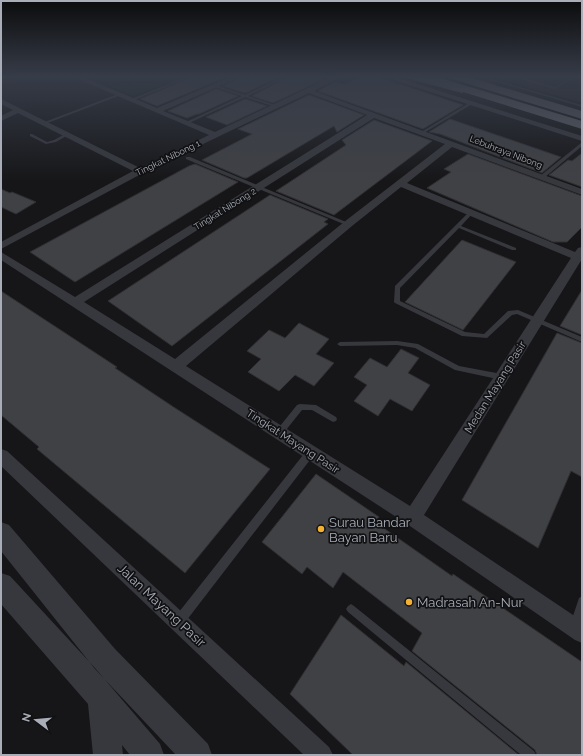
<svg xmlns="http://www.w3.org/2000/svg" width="583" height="756" font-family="Raleway,sans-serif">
<rect width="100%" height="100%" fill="#161618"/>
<path fill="#222225" d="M488,76h94v27l-24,-7z"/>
<path fill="#1e261f" d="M85,76h101l-53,20z"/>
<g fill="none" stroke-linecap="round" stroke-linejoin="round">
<path fill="#2c353c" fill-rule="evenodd" d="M482,76l100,29v2l-105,-31z"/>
</g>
<path fill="#404145" stroke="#303034" d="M195,76h33l-71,30 -17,-7z
M243,76h38l-36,17 -22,-7z
M290,76h25l9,3 -51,24 -21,-7z
M364,76h11l88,29 -40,24 -105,-38 16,-9 11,2z
M216,89l22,7 -39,18h-2l-10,4 -19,-7z
M309,95l55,20 -27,17 -3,-6 -87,52h-3l-42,-18 50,-26 -14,-5z
M245,99l22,7 -40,19 -21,-8z
M450,119l111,38 -19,16 -102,-39 -11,-2z
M374,120l58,21 -98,74 -58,-24 70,-46 -4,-5z
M582,153v34l-33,-12 19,-15 4,1z
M468,154l114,42v31l-15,15h-14l-126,-54 24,-16 -7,-3z
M195,164l43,18 -163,100 -45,-30 159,-86z
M1,189l9,4 2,-1 24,10 -20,12 -15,-7z
M270,195l58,24 -4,3 4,2 -156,122 -64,-45z
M462,240l54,22 -53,68 -58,-28z
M582,290v45l-22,-9z
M1,291l116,76 -2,1 57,38 98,63 -85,104 -148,-124 2,-2 -38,-32z
M299,323l30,16 -13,15 18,9 -20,23 -19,-11 -16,16 -31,-19 13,-13 -14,-8 22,-21 16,8z
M557,333l25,10v134l-11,-6 -33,77 -76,-48z
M401,349l18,9 -11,15 22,12 -18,26 -22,-12 -12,17 -24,-15 13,-16 -13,-8 16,-19 17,9z
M316,474l63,43 -4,5 77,54 1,-2 129,88v93h-45l-2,-5 -123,-99 10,-18 -79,-61 -10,16 -26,-21 -5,7 -40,-32z
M341,615l63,51 2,-4 113,93h-166l-63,-61z"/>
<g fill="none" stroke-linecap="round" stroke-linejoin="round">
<path stroke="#3d3f44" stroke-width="1.5" stroke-dasharray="1 1.5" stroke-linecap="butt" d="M119,76l22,9"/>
<path fill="#37383d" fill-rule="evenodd" d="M188,76h5l-61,25 -3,-1z
M285,76h4l-41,20 30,10v2l-33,-11 -58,27 -3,-1 58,-27 -27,-9v-2l30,10z
M509,76h6l40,11 18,-11h4l-22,13z
M118,94l3,1 -76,29 -3,-1z
M469,103l3,1 -48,29 -3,-1z
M30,134h2l15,8 7,-2 11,-6 3,1 -12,7 -10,2 -16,-8z
M581,143h1v3l-38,32h-4v-2z
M186,157h4l161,67 -5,1 -160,-66z
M469,212l4,1 -12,13 55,22v2h-4l-53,-22 -59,60v13l65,31 19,2 24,-23 10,-1 64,27v5l-65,-28 -5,1 -25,23 -25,-2 -67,-33 -1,-1 1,-16z
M397,341l21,3 41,22 43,8 2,1 1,2 -1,2 -2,1 -47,-10 -40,-22 -18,-3 -57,1 -3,-2 3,-2z
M300,404l16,1 20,12 1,2 -1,2 -3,1 -21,-12h-10l-20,25 -3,1 -3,-1 -1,-2 1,-2 21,-26z
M310,449l3,1 1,3 -1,3 -130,169 -4,1 -4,-1 -1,-4 1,-4 132,-167z
M582,596v22l-3,11 -4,1 -4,-1 -1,-4 9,-27z
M351,604l3,2 180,145 2,4h-15l-173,-143 -2,-3 2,-3z"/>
<path fill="#37383d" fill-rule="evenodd" d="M1,76h7l-7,4z
M71,76h10l76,32 76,-32h9l-79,35 52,21 118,-56h9l-28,15 268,98v6l-130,-48 -45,36 168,69 3,-4 4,-1v12l-158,256 158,106v22l-7,-3 -168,-116 -406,-264v-8l74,45 292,-182 -58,-22 -166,80 -142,76v-7l132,-71 -115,-58 -17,8v-5l12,-6 -12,-6v-5l139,69 69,-33zM374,118l71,26 -101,78 -169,137 -91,-57zM401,187l170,71 -161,248 -224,-140 166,-140z
M381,76h11l190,60v5z
M1,449l6,2 322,296 4,8h-29l-303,-289z"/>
<path fill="#37383d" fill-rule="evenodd" d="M1,522l8,3 106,124 93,95 4,11h-36l-81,-86 -94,-118z
M1,573l9,3 85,92 65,76 4,11h-34l-8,-10 1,10h-30l-5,-51 -87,-100z"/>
<path fill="#53555c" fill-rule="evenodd" d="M405,76h18l43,12 1,2 -5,3 -56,-15z
M448,76h17l117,35v8l-133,-41z"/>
<path fill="#5b5e65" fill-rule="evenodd" d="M417,76h17l148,45v8l-164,-51z"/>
</g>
<linearGradient id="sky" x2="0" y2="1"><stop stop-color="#0c0c0d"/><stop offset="0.42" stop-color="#363c48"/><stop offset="1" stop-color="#363c48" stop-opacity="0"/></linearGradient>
<rect width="583" height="182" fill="url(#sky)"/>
<g fill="#f2b134" stroke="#111113" stroke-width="1.5">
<circle cx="321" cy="529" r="4"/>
<circle cx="409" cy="602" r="4"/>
</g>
<g text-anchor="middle" stroke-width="3.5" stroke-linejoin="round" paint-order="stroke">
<g font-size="9" fill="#a8adb8" stroke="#111113">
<text transform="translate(506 152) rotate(21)" y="3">Lebuhraya Nibong</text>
<text transform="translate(168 158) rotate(-26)" y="3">Tingkat Nibong 1</text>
<text transform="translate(225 209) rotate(-32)" y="3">Tingkat Nibong 2</text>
</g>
<g font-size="11" fill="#a8adb8" stroke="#111113">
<text transform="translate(495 387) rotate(-58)" y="4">Medan Mayang Pasir</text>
<text transform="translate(293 441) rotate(33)" y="4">Tingkat Mayang Pasir</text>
</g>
<g font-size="13" fill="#a8adb8" stroke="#111113" text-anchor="start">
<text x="329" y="527">Surau Bandar<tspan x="329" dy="15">Bayan Baru</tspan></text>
<text x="417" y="607">Madrasah An-Nur</text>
</g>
<g font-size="13" fill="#a8adb8" stroke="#111113">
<text transform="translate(162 605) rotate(43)" y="5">Jalan Mayang Pasir</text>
</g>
</g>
<rect width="583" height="756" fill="none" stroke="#a8adb8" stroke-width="4"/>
<g transform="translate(36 720) rotate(286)" stroke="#111113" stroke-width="3" paint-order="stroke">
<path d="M0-3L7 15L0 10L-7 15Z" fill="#a8adb8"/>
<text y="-6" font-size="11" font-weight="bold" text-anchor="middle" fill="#a8adb8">N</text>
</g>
</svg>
